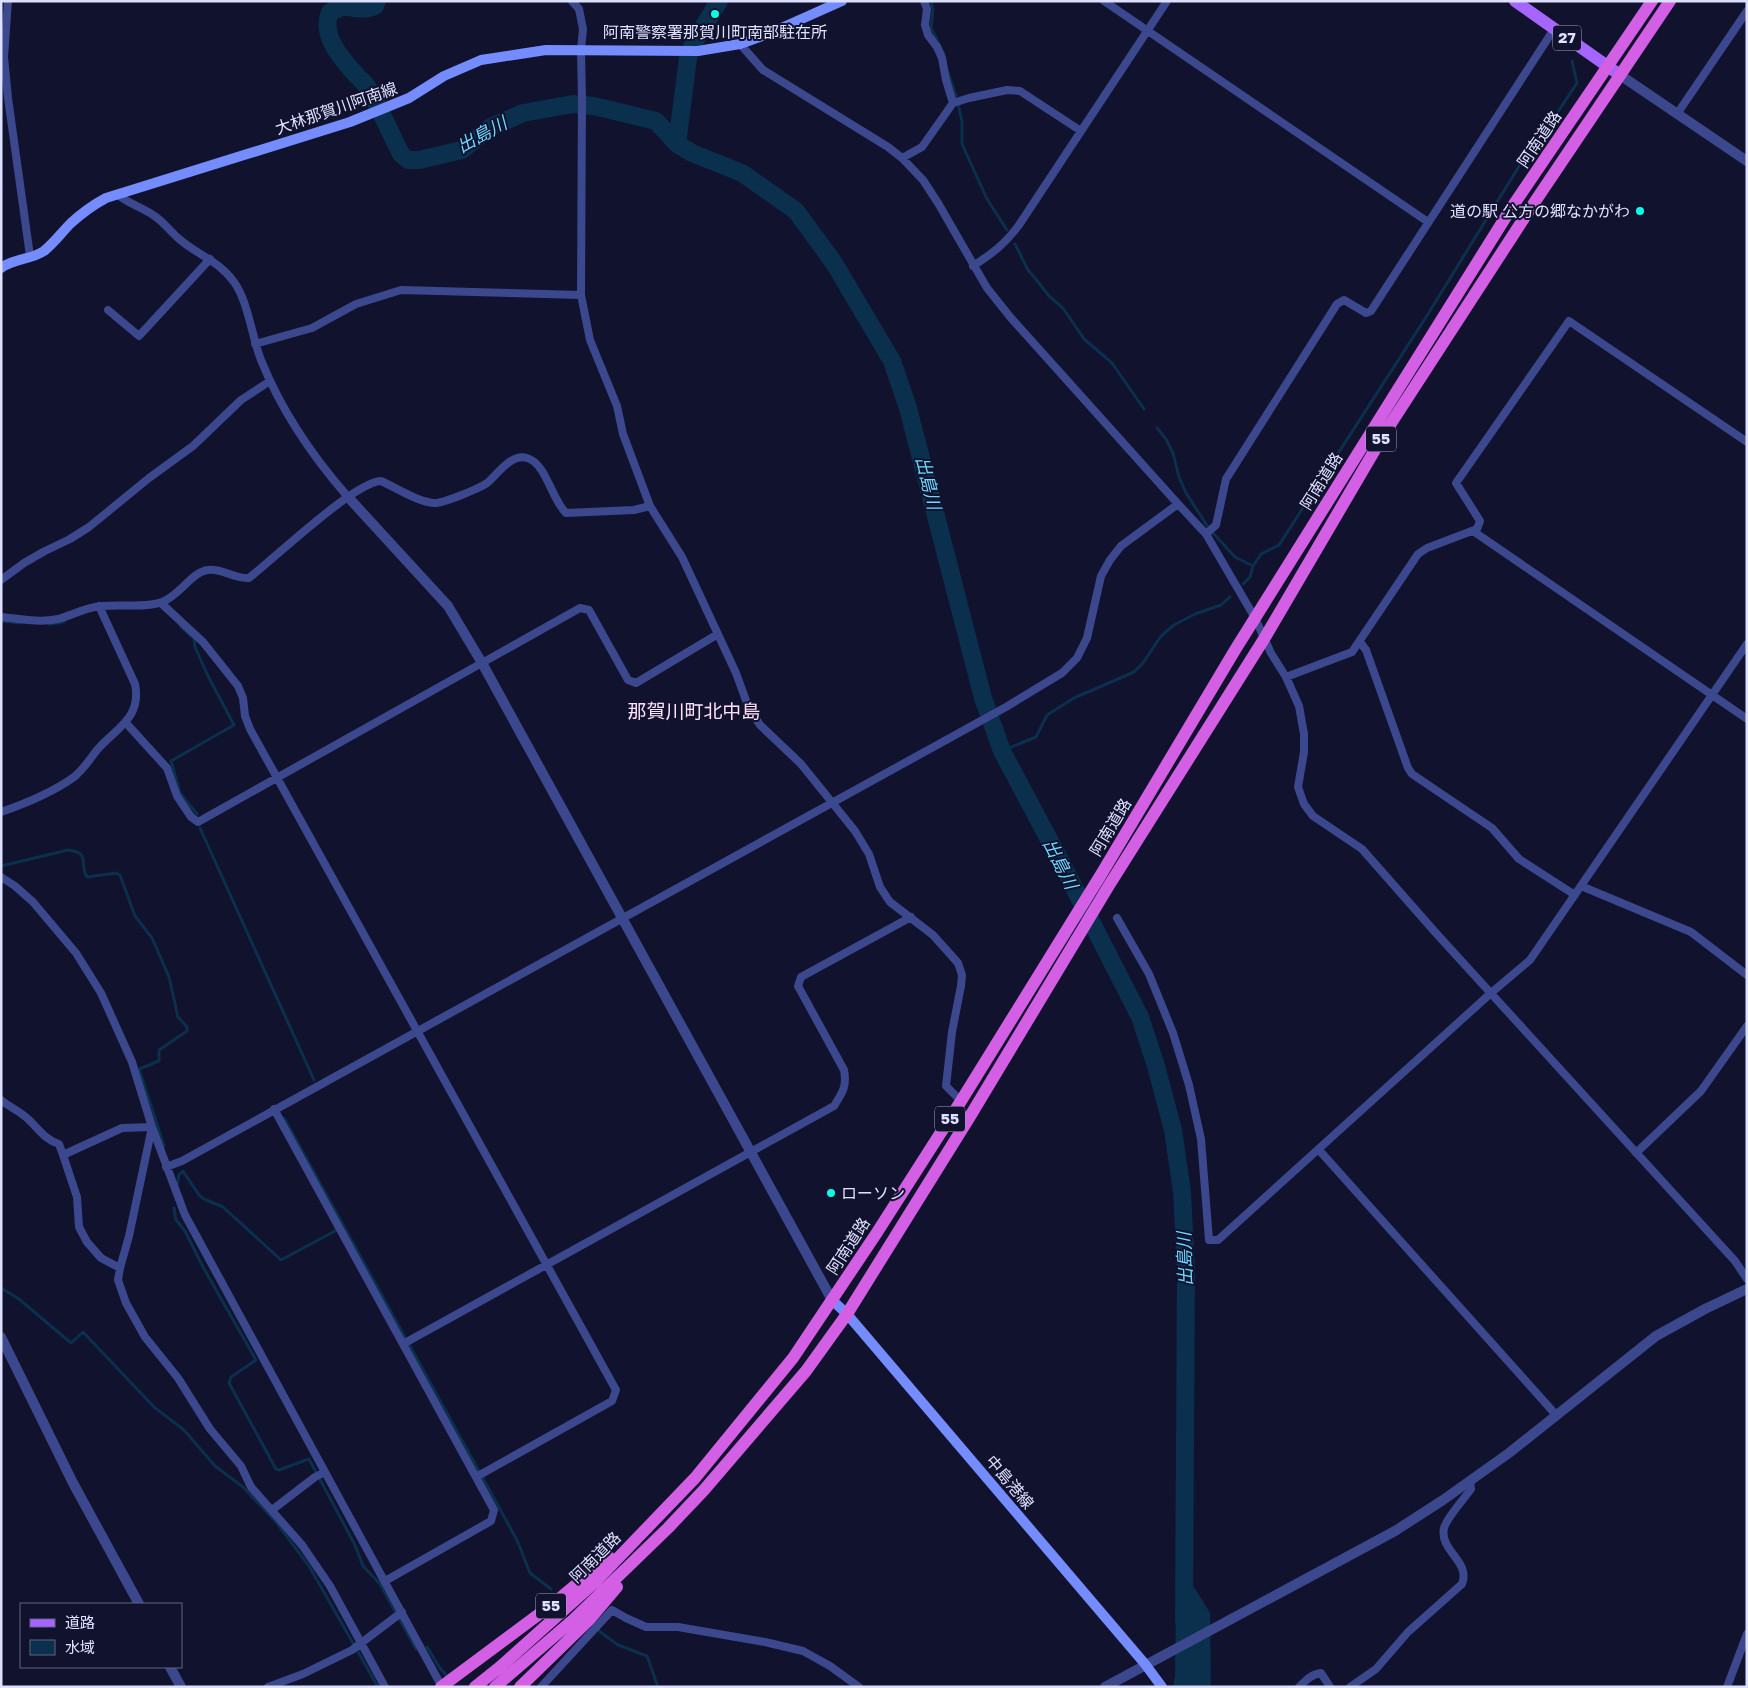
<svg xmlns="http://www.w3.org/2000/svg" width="1748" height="1688" font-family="'Golos Text','Noto Sans JP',sans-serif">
<rect width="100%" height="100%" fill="#11122d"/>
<path fill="#0a304d" d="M1194,1587l16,26 1,74h-38l2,-12 1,-70z"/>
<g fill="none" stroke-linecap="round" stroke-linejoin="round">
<path stroke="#0a304d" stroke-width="3" d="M931,1l2,9 -2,18 13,26
M948,72l8,24
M958,104l4,17v23l25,55 20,31
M1015,244l13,26 7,8 14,18 14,12 21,31 28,24 32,46
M1157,428l9,11 7,14 6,24 7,16 22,34
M1214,534l21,23 18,9 -3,11 -7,7
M1253,566l8,-12 18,-9 149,-231 98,-159 16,-19 35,-53 -5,-22
M1,621l20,2
M49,624l10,-1 6,-2
M181,627l13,12 1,8 12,27 27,51 -63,36 9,32 17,21
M1002,751l34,-14 11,-22 27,-17 60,-26 9,-9 18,-27 13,-11 21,-11 26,-9 9,-8
M200,828l114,252
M1,866l67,-16c24,3 10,13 19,27l29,-4 4,2 15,41 17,22 17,39 9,40 9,10v4l-28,19v11l-20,8 25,77
M284,1118l233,422 13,33 21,16
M177,1186l2,-11 4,-4 16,24 5,4 19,8 58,53 54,-29
M174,1208l2,12 9,11 18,36 53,93 -25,17 -2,6 47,86 3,1 30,-11 46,86 8,21 17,18 36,65
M1,1288l18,11 52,44 12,-11 71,75 30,23 31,36 28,21 33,35 33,44 69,121
M599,1631l19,14 29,11 11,31
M427,1647l13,21 8,9"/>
<path stroke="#0a304d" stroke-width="18" d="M377,1l-2,5c-14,6 -21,0 -33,1 -4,1 -9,4 -12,5 -10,24 12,47 27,64 4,4 8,7 11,12 12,21 22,44 33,66l7,6h11l43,-10 29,-23 32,-14 50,-9 21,2 62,15 21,23 15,9 50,20 54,38 38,52 58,98 16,47 75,290 19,53 61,115 77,151 16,49 17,64 9,62 4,80 -2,349
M677,144l11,-86 6,-16 25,-41"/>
<path stroke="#3c488d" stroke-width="8" d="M8,1l-4,56 4,41 22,158
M572,1l7,8 4,20 -2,21 1,49 -1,196 9,45 27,66 6,28 27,72 32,51 54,116 12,33 12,19 41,39 54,67 14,23 11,33 10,15 43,33 25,28 4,12 -1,11 -9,46 -6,54 15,15
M924,1l3,8 -2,16 3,10 9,12 5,11 4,22 7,23
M1104,1l324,221
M740,44l23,26 125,77 14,11 21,22 15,23 49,85 24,30 167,186 28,30 49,84 16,35 15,24 13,29 5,28v18l-6,35 6,17 9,12 49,33 73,83 300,329 12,18
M1677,114l70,-103
M902,158l20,-11 31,-44 16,-5 38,-8 13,1 61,40
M117,194c10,9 24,13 36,21 10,6 16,15 25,23 19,17 40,22 56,44 14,19 18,55 27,78 20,50 52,97 87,137
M973,266c20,-13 32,-22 46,-41l148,-224
M108,310l31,26 71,-77
M255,344l57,-16 44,-24 45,-14 180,5
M1473,531l274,188
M1206,534l10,-9 10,-46 111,-175 7,-4 22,13 5,-2 183,-282
M1,580l23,-17 21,-12 25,-12 19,-12 60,-49 44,-32 48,-46 29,-19
M161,603l42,39 35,44 5,12 2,18 5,13 366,661 -4,11 -136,76
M1,617c19,2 39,6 57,2 15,-4 28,-12 44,-13 18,-2 44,2 60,-4 17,-6 31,-31 46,-32 14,-2 27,9 41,8 26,-20 105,-96 132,-97 16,7 37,21 53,22 8,1 46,-15 53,-20 11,-9 24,-30 40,-25 19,5 25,42 39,55l68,-3 16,-4
M1360,642l6,8 42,118 4,6 80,54 27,31 56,36
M1286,677l66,-25 66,-98 9,-6 50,-19 3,-8 -24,-38 113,-162 178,121
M126,723l41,45 10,28 14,21 7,5 382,-214 9,2 39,70 8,3 82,-49
M1,812c26,-9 51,-19 73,-35 9,-7 16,-18 23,-27 19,-22 45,-32 38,-66l-36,-78
M1,877l14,9 18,16 16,19 27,32 25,40 31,69 20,65 33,88 257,472
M1581,886l110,46 56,43
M1117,918l32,56 24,59 16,52 12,54 8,101h9l273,-247 39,-33 217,-316
M1,1100c8,7 19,11 27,19 10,9 17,21 31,25l4,11
M274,1109l220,401 -3,11 -106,60
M1319,1150l238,266
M1636,1153l65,-62 46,-65
M166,1167l16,-6 824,-454 56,-34 15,-15 10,-20 14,-62 9,-16 11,-14 57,-42
M120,1268l-19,-10 -14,-16 -8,-15 -2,-30 -14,-42 59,-27 30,-1 -23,109 -9,32 -2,12 8,23 19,34 33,41 32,51 31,37 10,21 51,58 28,41 55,101
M403,1344l431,-238c9,-14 13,-20 10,-36l-46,-84 3,-9 110,-60
M272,1510l43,-33 10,-5
M268,1687l35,-13 49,-24 50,-38
M541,1687l71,-77 14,8 20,9h32l87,15 38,9 27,15 29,21
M1299,1687c7,-7 13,-13 22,-14l9,14
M1350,1687l26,-18 32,-37 54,-48c9,-23 -23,-33 -18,-56 3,-11 20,-29 27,-39l-1,-8
M1727,1687l20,-53"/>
<path stroke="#3c488d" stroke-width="10" d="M1620,75l127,86
M348,497l100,109 34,57 350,637
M1,1337l72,146 66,121
M170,1667l11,20
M1105,1687l290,-156 48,-31 66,-47 147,-117 49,-27 42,-20"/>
<path stroke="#758cff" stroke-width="10" d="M1,268c13,-10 30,-8 43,-17 10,-8 18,-19 27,-28 11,-10 22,-18 35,-25l244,-76 59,-24 35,-22 37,-16 65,-10 152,1 42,-7 28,-10 74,-33
M832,1300l15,14 298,350 17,23"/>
<path stroke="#a765ff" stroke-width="12" d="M1515,1l105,74"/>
<path stroke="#d35fe4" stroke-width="12" d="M441,1687l113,-84 55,-46
M475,1687l25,-20 95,-85 100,-104 98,-120 83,-124 85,-133 141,-228 133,-223 277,-443 140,-206
M495,1687l78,-67 95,-92 36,-38 102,-119 41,-57 122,-196 139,-231 156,-248 122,-208 144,-222 140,-208
M520,1687l70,-68 27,-32"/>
</g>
<g fill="#0affe8" stroke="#11122d" stroke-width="2">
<circle cx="715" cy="14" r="5"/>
<circle cx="1640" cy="211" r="5"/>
<circle cx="831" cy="1193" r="5"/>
</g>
<g text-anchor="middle" stroke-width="4" stroke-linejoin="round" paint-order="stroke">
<g fill="#11122d" stroke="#a0a2c0" stroke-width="1">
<rect x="1553" y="25.5" width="28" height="25" rx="4"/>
<rect x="1366" y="426.5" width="30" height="25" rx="4"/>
<rect x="935" y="1106.5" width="30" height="25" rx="4"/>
<rect x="536" y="1593.5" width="30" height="25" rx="4"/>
</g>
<g font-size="15" font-weight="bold" fill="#dee0ff">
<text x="1567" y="43">27</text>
<text x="1381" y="444">55</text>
<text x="950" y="1124">55</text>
<text x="551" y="1611">55</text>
</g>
<g font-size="16" fill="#dee0ff" stroke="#11122d">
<text x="715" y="38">阿南警察署那賀川町南部駐在所</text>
<text x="1630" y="217" text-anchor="end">道の駅 公方の郷なかがわ</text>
<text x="841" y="1199" text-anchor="start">ローソン</text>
</g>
<g font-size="16" fill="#dee0ff" stroke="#11122d">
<text transform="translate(336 108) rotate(-19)" y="6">大林那賀川阿南線</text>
<text transform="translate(1539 139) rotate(-56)" y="6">阿南道路</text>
<text transform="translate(1321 481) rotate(-58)" y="6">阿南道路</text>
<text transform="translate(1110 827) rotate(-59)" y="6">阿南道路</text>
<text transform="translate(848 1246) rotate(-57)" y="6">阿南道路</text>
<text transform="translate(1010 1482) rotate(50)" y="6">中島港線</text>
<text transform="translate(595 1557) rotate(-45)" y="6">阿南道路</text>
</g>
<g font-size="18" font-style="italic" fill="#6cd7ff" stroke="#11122d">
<text transform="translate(482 135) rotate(-29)" y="6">出島川</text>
<text transform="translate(928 483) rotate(76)" y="6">出島川</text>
<text transform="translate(1060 864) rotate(63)" y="6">出島川</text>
<text transform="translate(1185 1259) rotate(-92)" y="6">出島川</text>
</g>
<g font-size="19" fill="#ffe0fa" stroke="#11122d">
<text x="694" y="718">那賀川町北中島</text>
</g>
</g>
<rect width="1748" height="1688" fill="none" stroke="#dee0ff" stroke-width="5"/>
<rect x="20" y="1603" width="162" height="65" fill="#11122d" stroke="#636481"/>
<rect x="30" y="1619" width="25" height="8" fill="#a765ff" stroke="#636481"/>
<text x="65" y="1628" font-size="15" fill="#dee0ff">道路</text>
<rect x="30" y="1640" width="25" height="15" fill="#0a304d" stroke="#636481"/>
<text x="65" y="1653" font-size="15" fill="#dee0ff">水域</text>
</svg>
